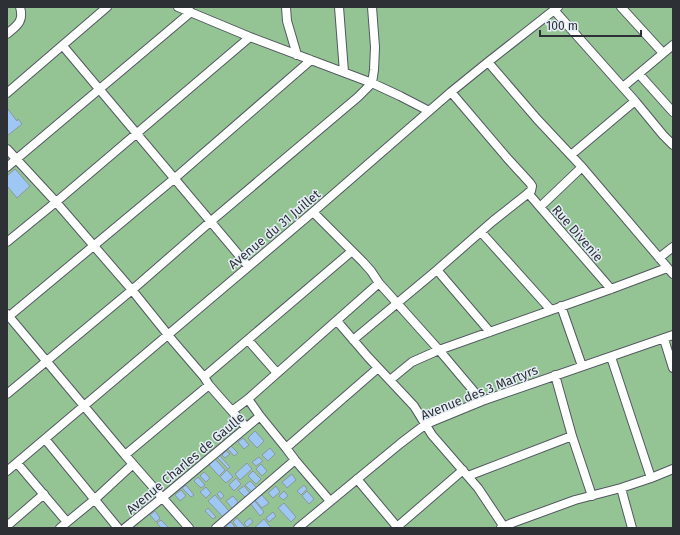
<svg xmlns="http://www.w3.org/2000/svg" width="680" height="535" font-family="'Fira Sans',sans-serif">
<rect width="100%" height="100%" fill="#d8e0ea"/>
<path fill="#95c494" d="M7,7h666v521h-666z"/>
<path fill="#9ec7f3" stroke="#8e969e" d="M7,108l10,13 1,-2 4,5 -15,12z
M15,169l15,17 -13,12 -10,-12v-10z
M255,431l9,10 -7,7 -9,-10z
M243,438l6,7 -5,4 -6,-7z
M231,446l7,7 -4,3 -6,-7z
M270,448l5,6 -7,7 -6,-6z
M226,451l4,3 -5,4 -3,-3z
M219,455l11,12 -2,2 -11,-12z
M259,457l4,4 -7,5 -4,-4z
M215,459l10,11 -6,6 -10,-11z
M247,463l5,6 -12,11 -5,-6z
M261,464l6,7 -5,5 -6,-7z
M227,470l6,7 -7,6 -6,-6z
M253,471l8,8 -5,5 -8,-8z
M204,472l6,6 -4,4 -6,-6z
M292,474l4,6 -9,8 -5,-6z
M198,477l7,8 -4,3 -7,-7z
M236,478l5,6 -7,7 -5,-6z
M250,481l7,7 -5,4 -7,-7z
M186,485l8,10 -3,2 -9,-9z
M304,485l3,4 -6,6 -4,-4z
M244,486l6,7 -5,4 -7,-7z
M276,486l4,6 -7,6 -5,-5z
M206,487l5,6 -5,5 -6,-6z
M181,490l5,6 -6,5 -5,-6z
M220,491l4,5 -3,3 -4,-5z
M284,491l4,5 -5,4 -4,-4z
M307,491l7,8 -5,5 -7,-8z
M261,494l8,9 -7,5 -8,-9z
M215,495l15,17 -7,5 -15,-16z
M233,496l5,6 -6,6 -6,-7z
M254,500l10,12 -4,4 -10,-13z
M284,503l12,14 -5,5 -13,-14z
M208,508l8,9 -3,2 -8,-8z
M155,511l5,7 -4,4 -6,-7z
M273,512l3,4 -7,6 -3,-4z
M237,518l9,10h-8l-5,-6z
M250,518l3,4 -6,5 -3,-4z
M264,519l7,9h-17z
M161,520l7,7 -1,1h-6l-4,-5z
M231,522l5,6h-8l-2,-2z"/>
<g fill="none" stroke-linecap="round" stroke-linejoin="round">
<defs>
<path id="minor" d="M178,7l72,30 122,46 28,13 29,15
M286,7l1,14 10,34
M339,7l5,65
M621,7l42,46
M554,10l81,91 28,34 10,10
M7,34c11,-9 17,-13 13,-27
M63,46l185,220
M488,62l49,57 45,48 91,107
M639,74l34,38
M623,87l50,-42
M7,93l100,-86
M7,149l49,53 76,88 41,51 31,36 5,8 37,42
M571,155l64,-54
M7,167l184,-155
M528,193l12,14 71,82
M540,207l42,-40
M313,212l50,50 8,9 8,12 60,67 43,51
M481,232l70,78
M7,242l49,-40 194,-165
M659,258l14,-11
M437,270l53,62
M561,306l21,60
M7,314l118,141 64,73
M7,318l168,-140 136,-118
M337,321l31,36 46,49 18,29 46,53 26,39
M664,339l9,29
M248,340l29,33
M353,340l84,-70 56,-49 38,-30 1,-5 -2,-3 -22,-24 -57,-67
M611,357l40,121
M555,375l17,61 20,60
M204,377l148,-126
M390,380l22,-18 27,-12 172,-61 56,-21
M7,394l125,-104 78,-68 148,-125 14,-14 2,-13 1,-23 -3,-40
M248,399l12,17 26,32 9,12 35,41
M232,411l16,-12 131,-116
M45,439l73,89
M286,448l92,-80
M125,455l84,-70
M17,463l50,59
M7,471l306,-259 138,-120 37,-30 70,-55
M468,476l104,-40
M357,479l41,49
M621,488l11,40
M7,526l37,-32
M397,527l66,-57
M60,528l34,-28 39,-36
M125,528l37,-30 98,-82
M216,528l79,-68
M298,528l103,-85 25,-19 56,-23 191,-66
M501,528l11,-5 63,-23 46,-12 30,-10 22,-9"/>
</defs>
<use href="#minor" stroke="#515860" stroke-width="10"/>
<use href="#minor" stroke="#fff" stroke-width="8"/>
</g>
<g text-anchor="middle" stroke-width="3" stroke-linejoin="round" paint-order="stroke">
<g font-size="13" fill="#2d3034" stroke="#e5eef7">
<text transform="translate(274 229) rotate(-40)" y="5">Avenue du 31 Juillet</text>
<text transform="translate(578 233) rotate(49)" y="5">Rue Divenie</text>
<text transform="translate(479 392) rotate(-22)" y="5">Avenue des 3 Martyrs</text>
<text transform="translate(185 463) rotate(-40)" y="5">Avenue Charles de Gaulle</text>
</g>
</g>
<rect width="680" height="535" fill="none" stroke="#2d3034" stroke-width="16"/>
<path d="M540 30v6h101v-6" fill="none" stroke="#2d3034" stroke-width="2"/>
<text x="546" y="30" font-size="12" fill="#2d3034" stroke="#e5eef7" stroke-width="3" paint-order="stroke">100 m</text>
</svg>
